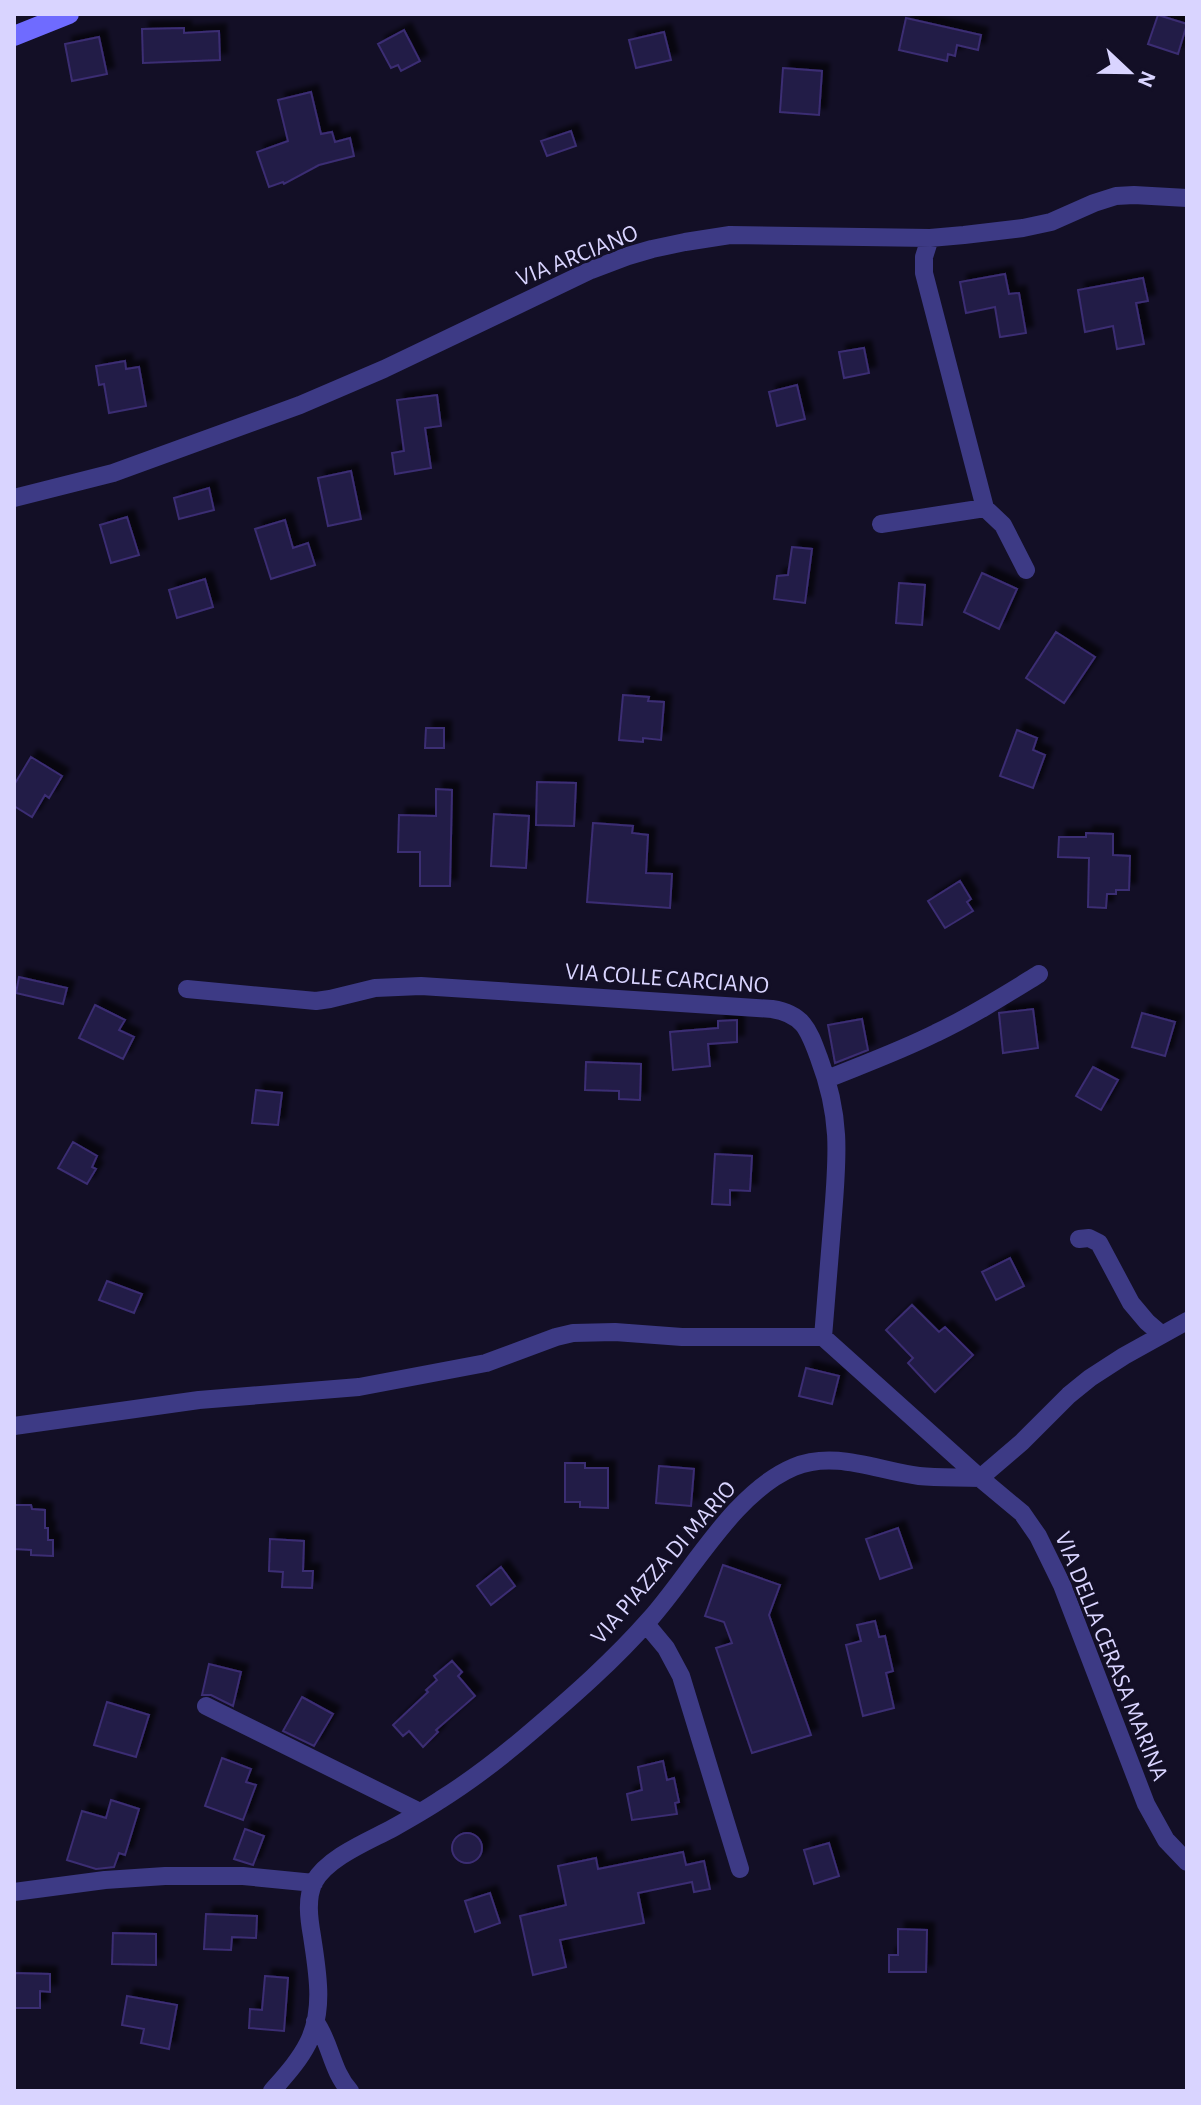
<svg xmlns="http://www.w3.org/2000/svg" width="1201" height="2105" font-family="'Alegreya Sans',sans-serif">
<defs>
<filter id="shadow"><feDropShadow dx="7" dy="-7" stdDeviation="2" flood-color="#0009"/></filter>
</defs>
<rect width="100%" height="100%" fill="#130f26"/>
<path fill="#241b47" stroke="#3b2d73" stroke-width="2" filter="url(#shadow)" d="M1158,15l29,9 -9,30 -30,-10z
M906,18l75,17 -3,15 -21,-5 -2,11 -7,-2 -1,7 -48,-11z
M184,28v5l35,-2 1,29 -77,3 -1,-34z
M404,30l16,31 -19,10 -3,-6 -7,3 -13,-24z
M664,32l7,28 -35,8 -7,-28z
M99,37l8,37 -35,7 -7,-37z
M783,68l39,3 -3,44 -39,-3z
M311,92l10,42 11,-2 3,10 15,-4 4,18 -35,9 -35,19 -1,-2 -14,5 -12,-35 31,-11 -10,-41z
M571,131l5,15 -29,10 -6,-15z
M1005,274l4,20 10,-1 7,40 -26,4 -5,-30 -29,6 -6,-31z
M1143,278l5,23 -12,2 8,41 -27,5 -4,-23 -28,6 -7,-42z
M864,348l5,25 -25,5 -5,-26z
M125,361l1,8 13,-2 7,39 -37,7 -5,-29 -5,1 -3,-19z
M797,385l8,34 -28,7 -8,-34z
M437,395l4,31 -16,2 6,40 -36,6 -3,-21 12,-2 -7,-51z
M351,471l10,48 -33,7 -10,-48z
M209,488l5,22 -35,9 -5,-21z
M127,517l12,38 -28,8 -11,-38z
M285,520l8,28 15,-5 7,22 -44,14 -16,-50z
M792,547l20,2 -7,54 -31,-4 3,-23 11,-1z
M982,573l35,16 -18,40 -35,-17z
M205,579l8,28 -36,11 -8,-28z
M899,583l26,2 -3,40 -26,-2z
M1056,632l39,25 -31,46 -38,-25z
M623,695l26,2 -1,4 16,1 -3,38 -18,-2v4l-24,-2z
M426,728h18v20h-19z
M1017,730l20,8 -4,12 12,5 -12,33 -33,-12z
M31,757l31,19 -13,22 -4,-3 -13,22 -18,-11v-21z
M537,782l39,1 -2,43 -38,-1z
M436,789l16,1 -2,96h-30v-34h-22l1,-37 37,1z
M494,814l35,2 -3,52 -35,-2z
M593,823l40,3 -1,7 16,2 -2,38 26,1 -2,34 -83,-6z
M1086,833l27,1v21l17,1 -1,34h-13v4h-9l-1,14 -18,-1 1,-49 -31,-1 1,-20h27z
M960,881l11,18 -4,3 6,9 -28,17 -17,-27z
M19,977l48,11 -4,16 -47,-11z
M95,1005l30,15 -6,10 15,7 -11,22 -44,-21z
M1033,1009l5,39 -35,5 -4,-40z
M1142,1013l33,9 -10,34 -33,-9z
M862,1019l6,31 -33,13 -7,-38z
M737,1020v22l-29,2 2,22 -37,4 -3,-38 48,-4v-7z
M586,1062l55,2 -1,36 -21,-1v-8l-34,-1z
M1093,1067l25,13 -17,30 -25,-14z
M256,1090l26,3 -4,32 -26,-2z
M73,1142l24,14 -5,11 4,2 -9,15 -29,-16z
M715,1154l37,2 -2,35 -20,-1v15l-18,-1z
M1010,1258l14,28 -28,14 -14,-28z
M107,1281l35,13 -8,19 -35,-13z
M912,1305l27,27 6,-5 28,28 -38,37 -27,-29 5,-5 -27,-28z
M806,1368l33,8 -7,28 -33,-8z
M565,1463h20v5h23v40l-28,-1v-5h-15z
M659,1466l35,3 -3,37 -35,-3z
M14,1505h17l1,4 13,1v18h3v12h5v16l-22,-1v-5l-17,-1z
M898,1528l14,40 -32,11 -14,-40z
M270,1539l34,2 -1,30h10l-1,17 -30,-1 1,-15 -14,-1z
M723,1565l57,20 -11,30 42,120 -59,18 -36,-105 16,-5 -8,-21 -19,-6z
M501,1567l14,19 -24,19 -14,-19z
M875,1621l4,16 6,-1 8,35 -7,2 8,35 -31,8 -17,-71 15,-4 -4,-16z
M452,1661l10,11 -4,4 17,20 -39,34 2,2 -15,15 -14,-16 -6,5 -10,-11 35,-33 -2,-2 11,-10 -3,-4z
M209,1664l32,8 -8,34 -22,-11h-9z
M302,1697l31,17 -19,32 -31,-15z
M107,1702l42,13 -13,42 -42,-12z
M222,1758l29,11 -5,13 10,3 -13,35 -38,-14z
M663,1761l4,19 7,-2 5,24 -4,1 2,11 -45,6 -5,-26 15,-4 -4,-23z
M111,1800l28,9 -14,46 -6,-2 -5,14 -18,2 -29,-9 15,-49 24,7z
M245,1829l19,7 -11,29 -19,-6z
M452 1848a15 15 0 1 1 30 0a15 15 0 1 1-30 0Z
M829,1843l10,33 -25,8 -10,-34z
M683,1852l3,13 18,-4 6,28 -16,3 -2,-10 -54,11 6,30 -84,17 6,27 -33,8 -13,-59 46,-11 -8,-39 38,-8 2,11z
M490,1893l10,30 -25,9 -10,-31z
M206,1914l51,2 -1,22 -24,-1 -1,13 -27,-1z
M898,1929l29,1 -1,42h-37v-17h9z
M113,1933l43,1v31l-44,-1z
M14,1973l36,1v18l-10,-1v17h-26z
M265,1976l23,2 -4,53 -35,-3 1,-19 12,1z
M127,1996l50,9 -8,44 -28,-6 3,-14 -22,-4z"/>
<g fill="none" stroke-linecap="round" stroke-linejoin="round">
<path stroke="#3d3a85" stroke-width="18" d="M14,498l99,-25 187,-68 84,-36 207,-99 37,-14 24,-7 33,-7 45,-7 200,3 34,-3 59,-7 28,-6 43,-19 22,-7 18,-1 53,3
M985,508l18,17 23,45
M881,524l104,-16 -61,-235v-16l6,-19
M187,989l129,12 14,-2 45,-11 46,-2 351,23c32,5 37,22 47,49 24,63 18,104 13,169 -3,36 -6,73 -9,110l157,141 42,35 16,23 24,49 84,219 20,36 21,22
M827,1079c37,-15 73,-28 109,-46 36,-17 69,-38 103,-59
M1079,1239l10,-1 10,5 32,60 16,19 14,12
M14,1426l185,-26 160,-13 127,-24 70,-26 17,-4 42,-1 67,5h141
M646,1624l20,24 15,28 59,193
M206,1706l214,106
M14,1892l91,-12 60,-4h78l71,7
M315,2021c16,22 16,49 35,70
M272,2091c13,-15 27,-30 36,-48 17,-33 9,-73 4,-107 -3,-17 -6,-38 2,-54 14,-25 55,-41 79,-54 16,-9 32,-18 47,-28 32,-20 63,-44 92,-69 41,-35 82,-71 118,-112 42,-47 84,-127 144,-152 41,-17 84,4 125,9 20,2 41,1 61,2l42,-36 47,-47 21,-17 34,-22 63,-35"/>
<path stroke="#6f6bff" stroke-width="20" d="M14,36l55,-22"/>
</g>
<g text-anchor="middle" stroke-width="6" stroke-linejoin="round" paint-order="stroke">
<g font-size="24" fill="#d9d4ff" stroke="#130f26">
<text transform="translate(577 255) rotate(-22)" y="8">VIA ARCIANO</text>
<text transform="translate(667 978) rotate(4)" y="8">VIA COLLE CARCIANO</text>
<text transform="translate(663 1562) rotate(-49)" y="8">VIA PIAZZA DI MARIO</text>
<text transform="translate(1112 1656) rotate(68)" y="8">VIA DELLA CERASA MARINA</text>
</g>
</g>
<rect width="1201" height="2105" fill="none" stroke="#d9d4ff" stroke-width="32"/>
<g transform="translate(1129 72) rotate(112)" stroke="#130f26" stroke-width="6" paint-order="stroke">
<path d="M0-6L14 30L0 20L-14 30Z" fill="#d9d4ff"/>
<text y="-12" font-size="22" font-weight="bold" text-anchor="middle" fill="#d9d4ff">N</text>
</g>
</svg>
